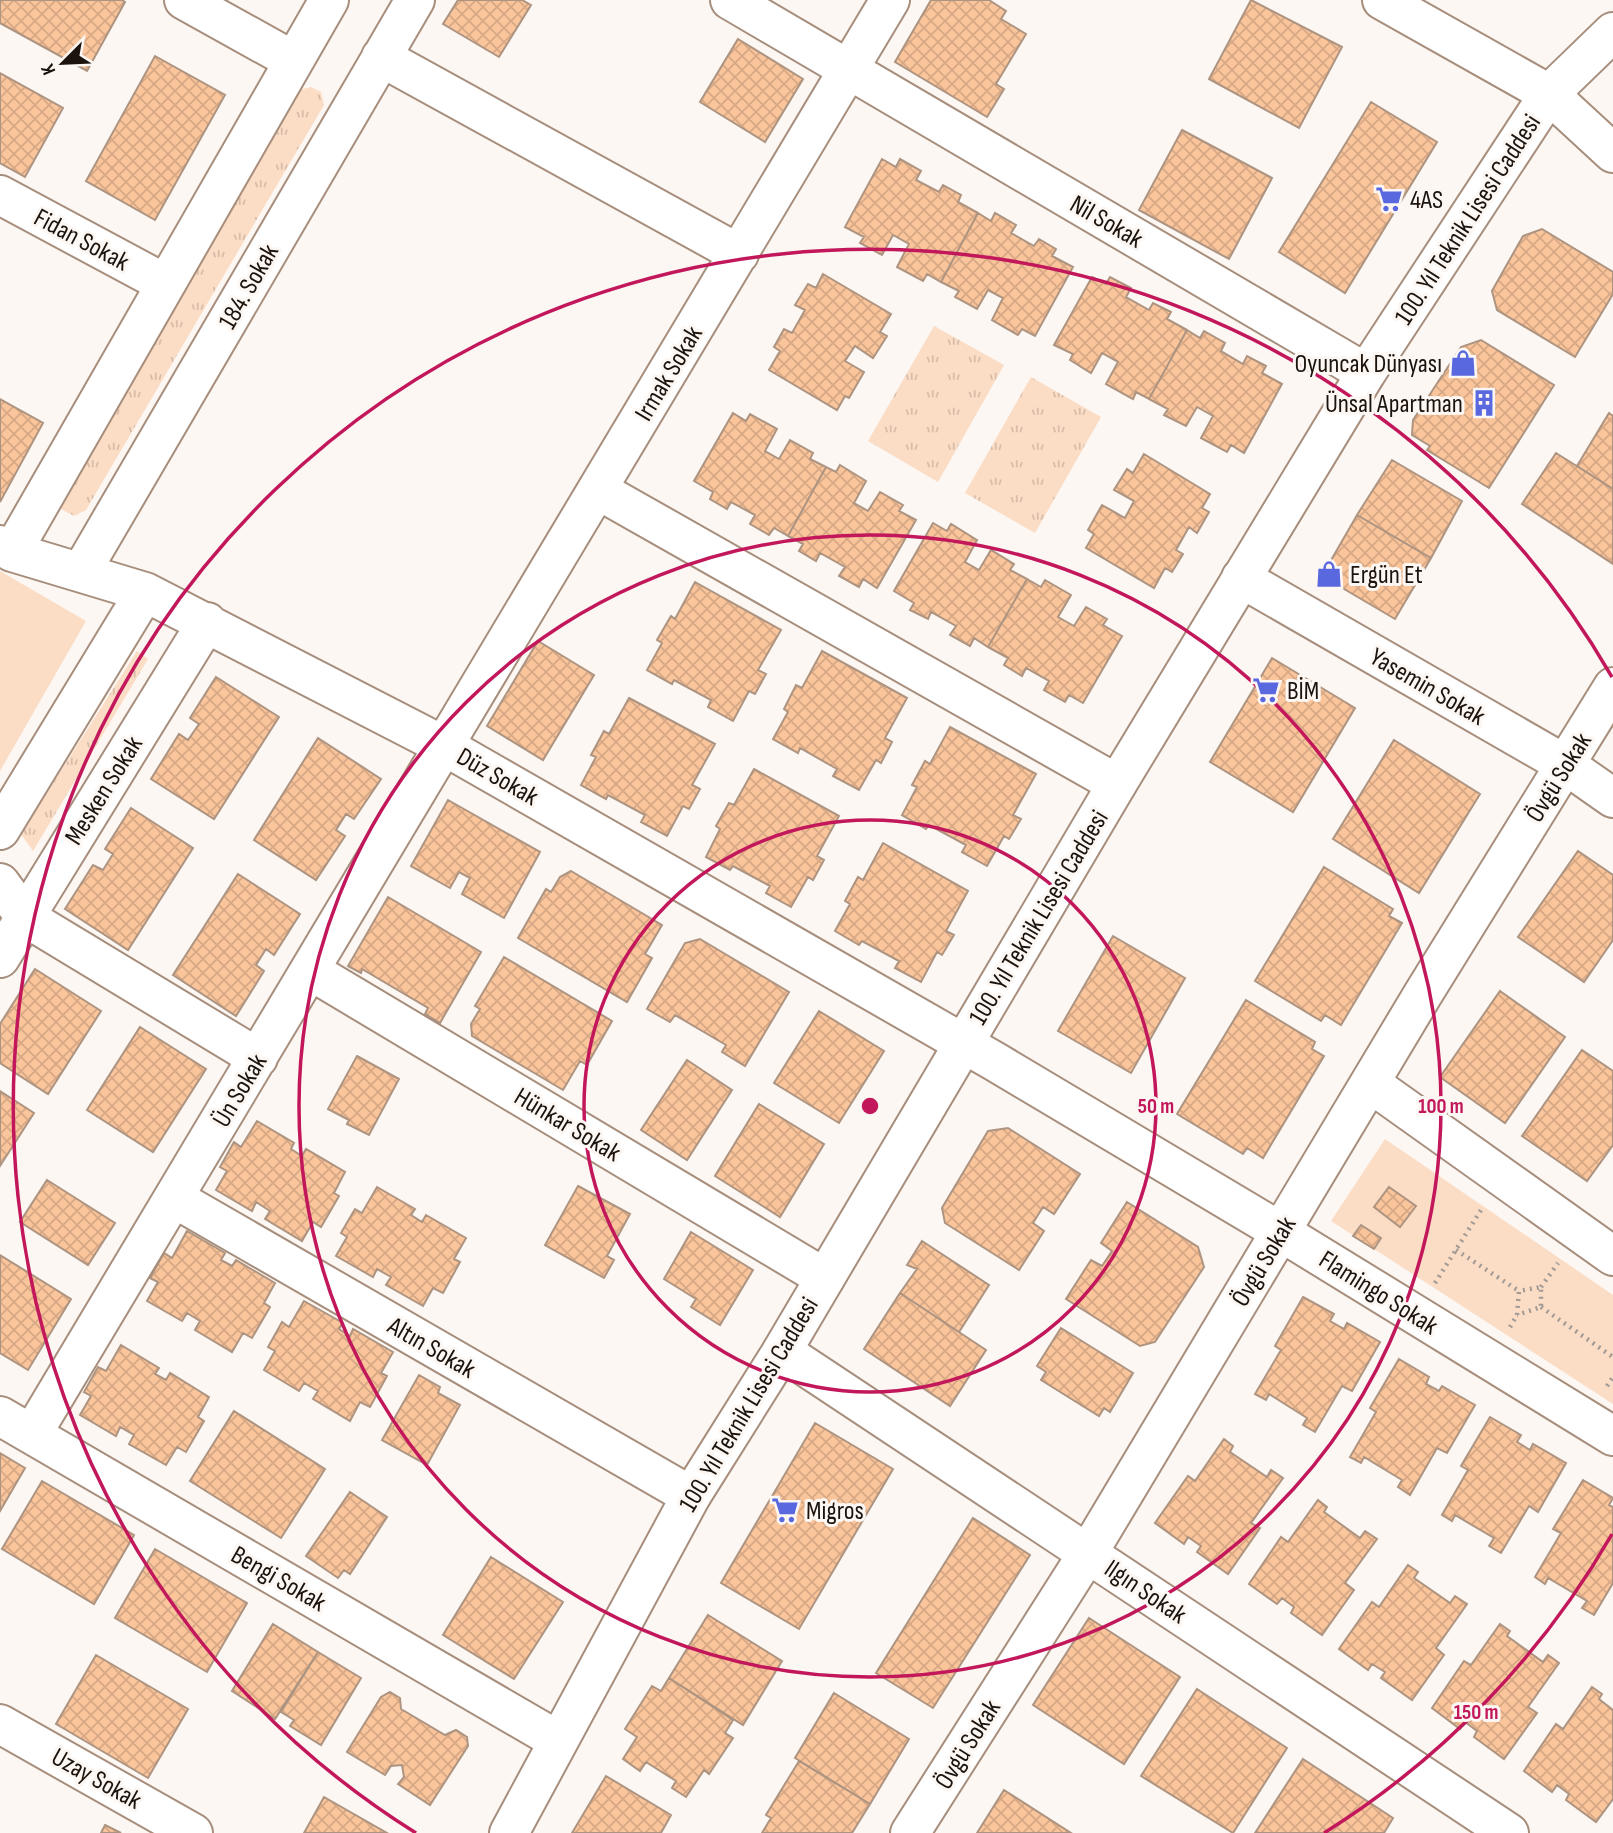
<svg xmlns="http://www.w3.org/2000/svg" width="1613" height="1833" font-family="'Sofia Sans Condensed',sans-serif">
<defs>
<pattern id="grass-tufts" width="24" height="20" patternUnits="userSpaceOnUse" patternTransform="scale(1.75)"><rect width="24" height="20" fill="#fbdcc5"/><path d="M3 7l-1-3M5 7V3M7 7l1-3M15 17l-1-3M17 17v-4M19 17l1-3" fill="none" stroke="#d7bca8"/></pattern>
<pattern id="building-cross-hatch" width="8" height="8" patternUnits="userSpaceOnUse" patternTransform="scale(1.75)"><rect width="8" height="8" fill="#fbc59c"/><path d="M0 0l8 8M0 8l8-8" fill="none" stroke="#d7a885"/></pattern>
</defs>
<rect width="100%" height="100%" fill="#fcf7f3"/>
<path fill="url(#grass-tufts)" d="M311,87l10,5 3,13 -238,405 -12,6 -13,-7 -1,-14 239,-405z
M934,326l70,39 -66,117 -70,-41z
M1031,377l70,40 -66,116 -70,-40z
M137,651l11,8 -115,192 -12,-17z"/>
<path fill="#fbdcc5" d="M0,571l86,50 -86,150z
M1385,1139l228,156v109l-282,-183z"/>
<path fill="url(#building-cross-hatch)" stroke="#ad9481" stroke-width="2" d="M0,0h122l3,2 -38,69 -87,-48z
M458,0h64l9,5 -32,52 -56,-33z
M931,0h58l17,11 -5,8 25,15 -30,50 8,5 -17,28 -92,-55z
M1251,0l91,47 -43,81 -90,-49z
M738,39l65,40 -38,63 -65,-40z
M155,56l70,39 -70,125 -69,-39z
M0,73l63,35 -38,69 -25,-14z
M1371,102l66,40 -92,151 -66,-41z
M1182,130l90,48 -43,81 -90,-49z
M882,159l14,8 4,-8 21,12 -5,9 23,12 4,-7 18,10 -3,7 20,11 -37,69 -14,-8 -4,7 -26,-14 12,-23 -16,-9 -11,20 -22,-12 4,-6 -19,-10z
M978,213l13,8 4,-8 21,12 -5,8 23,13 5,-7 17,10 -4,7 21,11 -38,69 -13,-7 -4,6 -26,-15 11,-22 -15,-8 -11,19 -22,-12 4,-6 -18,-9z
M1542,229l71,43v22l-38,63 -78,-47 -5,-19 31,-55z
M823,274l68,40 -11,18 7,4 -14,22 -18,-12 -10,15 19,11 -15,26 -4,-2 -8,14 -68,-40 11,-19 -6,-4 10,-18 8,4 13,-23 -10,-5 13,-21 8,4z
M1092,277l14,7 4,-7 21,11 -5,9 23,13 4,-7 18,9 -4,7 20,11 -38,69 -13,-7 -3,7 -27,-15 12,-22 -16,-9 -11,20 -21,-13 3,-6 -19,-9z
M1187,330l13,8 4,-7 21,12 -4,8 22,13 4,-8 19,10 -4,7 20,11 -38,69 -13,-8 -4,7 -26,-14 12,-22 -16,-9 -11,19 -22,-11 4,-6 -19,-10z
M1481,340l73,45 -65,103 -62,-38 3,-4 -18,-11 1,-15 48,-73z
M0,399l43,24 -43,79z
M733,413l13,8 4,-7 27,15 -12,22 14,8 11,-19 23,13 -3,6 16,8 -38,69 -14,-8 -5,7 -19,-11 5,-9 -24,-13 -4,7 -17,-10 3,-7 -19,-11z
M1609,413l4,3v73l-36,-23z
M1556,453l57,36v75l-91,-60z
M1144,454l66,40 -8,14 7,4 -12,21 -8,-6 -13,23 7,4 -11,18 -7,-4 -11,20 -68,-40 8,-14 -6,-4 14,-25 23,13 9,-17 -20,-11 13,-21 6,4z
M1392,460l70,41 -31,57 -74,-43z
M840,465l26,16 -12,22 14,8 12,-19 23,13 -4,6 17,9 -39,68 -14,-9 -4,8 -20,-11 6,-9 -25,-14 -4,8 -17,-10 4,-7 -15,-8 38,-69 10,5z
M1357,515l74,43 -36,61 -73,-43z
M933,523l14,8 4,-7 26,16 -12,22 14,8 12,-20 23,14 -4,6 17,9 -39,68 -14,-9 -4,8 -20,-11 6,-9 -25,-14 -3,7 -18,-9 4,-7 -20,-12z
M1027,579l14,8 4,-7 26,15 -13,22 16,9 12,-19 21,12 -4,6 19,11 -39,67 -14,-8 -4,7 -21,-12 5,-9 -23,-13 -4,8 -18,-11 4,-7 -20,-11z
M695,582l86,48 -23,40 8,4 -11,20 -6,-3 -16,30 -25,-14 3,-7 -37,-20 -2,4 -25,-14 15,-27 -5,-3 14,-24 4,3z
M538,641l56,34 -51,85 -56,-34z
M822,651l85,47 -22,40 7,4 -11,21 -5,-3 -17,30 -26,-14 4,-7 -37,-21 -2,5 -25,-14 15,-27 -4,-3 12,-24 6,3z
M1272,658l83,50 -62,104 -83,-50z
M216,677l63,40 -65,102 -63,-40 28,-45 9,6 11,-16 -9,-6z
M629,698l86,46 -23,41 8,4 -11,20 -6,-3 -16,30 -26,-14 4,-7 -37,-20 -2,4 -25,-14 15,-28 -5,-2 13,-24 5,3z
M950,727l86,47 -23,41 8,4 -12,20 -5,-3 -17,30 -25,-14 4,-7 -37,-20 -3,4 -24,-14 15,-28 -5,-2 13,-24 5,3z
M318,738l63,41 -27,40 -8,-5 -10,16 9,6 -29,44 -62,-40z
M1394,740l86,54 -61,99 -86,-54z
M754,769l85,47 -22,40 7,4 -11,20 -5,-3 -17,30 -25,-14 4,-7 -37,-20 -3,4 -24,-13 14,-28 -4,-3 13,-23 5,2z
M448,800l92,52 -36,66 -42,-24 8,-16 -11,-6 -9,16 -39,-22z
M131,808l62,40 -65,102 -63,-41 28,-44 10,5 10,-16 -8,-5z
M883,843l85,48 -22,40 8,4 -12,20 -5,-3 -16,30 -26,-14 4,-7 -37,-20 -3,4 -24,-14 15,-27 -5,-3 13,-24 5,3z
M1578,851l35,24v65l-29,42 -66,-45z
M1324,867l69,42 -4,7 13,7 -61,102 -16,-10 -4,6 -66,-40z
M571,871l91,54 -17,29 7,4 -25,44 -109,-64 28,-49 5,3 9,-15z
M238,874l62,40 -26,41 -8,-6 -10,16 8,6 -28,45 -63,-41z
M388,897l93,55 -41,71 -15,-9 3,-6 -66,-39 -1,4 -13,-7z
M1113,936l72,42 -54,95 -73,-42z
M700,939l89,53 -44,74 -23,-14 4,-7 -51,-30 -5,7 -23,-13 38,-66z
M504,957l108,64 -25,44 -7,-4 -17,29 -91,-54 -1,-12 9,-15 -5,-3z
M35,969l66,42 -53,83 -48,-31v-39z
M1500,991l65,46 -60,86 -65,-46z
M1246,1000l69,42 -3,7 12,7 -61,102 -16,-10 -4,6 -66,-40z
M819,1011l65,40 -45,72 -65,-40z
M140,1027l66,42 -53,83 -66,-42z
M1582,1050l31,21v74l-26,36 -65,-45z
M357,1056l42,23 -30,56 -22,-11 2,-4 -21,-11z
M687,1060l45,30 -45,70 -46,-30z
M0,1091l34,22 -34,53z
M759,1104l65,40 -44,73 -65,-41z
M257,1121l37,22 -3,6 11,7 4,-7 39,23 -11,21 5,3 -18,31 -8,-5 -11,19 -37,-22 5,-8 -14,-9 -4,9 -36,-21 11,-19 -7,-4 14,-25 7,5z
M1008,1128l72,46 -26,40 -11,-7 -10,16 11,8 -25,39 -74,-47 -3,-15 46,-77z
M47,1180l68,43 -27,42 -68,-43z
M578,1186l52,28 -23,42 7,4 -10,18 -59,-33z
M377,1187l38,22 -4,6 11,7 4,-7 40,23 -12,21 6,3 -17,31 -10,-5 -10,18 -37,-21 5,-8 -14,-8 -4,8 -37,-21 11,-19 -6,-4 14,-24 7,4z
M1389,1187l27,19 -16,21 -26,-20z
M1127,1202l71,45 6,20 -49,75 -15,4 -74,-47 25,-39 11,6 10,-15 -11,-8z
M1361,1225l20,13 -7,11 -21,-13z
M187,1231l38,22 -4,7 11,6 4,-6 39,23 -11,20 6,4 -18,31 -9,-5 -11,19 -37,-22 5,-9 -13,-8 -5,8 -35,-20 11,-19 -8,-4 14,-25 8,5z
M691,1232l62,38 -33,55 -29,-18 5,-8 -32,-20z
M922,1241l67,44 -30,47 -59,-39 17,-24 -10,-4z
M0,1255l71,44 -43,71 -28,-17z
M900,1293l86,57 -36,56 -86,-57z
M1303,1297l31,17 -4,7 14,8 3,-6 33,19 -28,49 -10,-5 -27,46 -12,-7 4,-7 -38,-24 -3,6 -11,-6 26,-44 -6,-4z
M304,1301l39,22 -4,6 11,7 3,-7 40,23 -12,21 6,3 -17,31 -10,-5 -10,19 -37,-22 5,-8 -14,-8 -5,8 -35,-21 11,-19 -7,-4 14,-25 7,5z
M1061,1328l72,45 -23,39 -6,-4 -5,8 -58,-36 5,-8 -9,-6z
M121,1345l38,23 -4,6 11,6 4,-7 39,24 -11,20 6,4 -18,31 -9,-5 -11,18 -37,-21 5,-9 -14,-8 -4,9 -36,-21 11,-19 -7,-4 14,-25 8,4z
M1399,1359l30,18 -3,7 13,7 3,-5 33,19 -28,48 -10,-5 -27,47 -12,-8 4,-7 -38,-23 -3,6 -11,-6 26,-45 -6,-4z
M419,1375l21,12 -2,6 22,12 -33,60 -45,-25z
M234,1411l91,58 -44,69 -91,-57z
M1490,1417l31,18 -4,7 13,8 3,-6 33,19 -28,49 -9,-6 -28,47 -12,-7 5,-8 -39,-23 -3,6 -10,-6 26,-45 -7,-4z
M815,1423l78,46 -94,160 -78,-46z
M1224,1439l9,7 -3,6 37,25 4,-7 12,8 -32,45 9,5 -32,46 -31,-22 4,-6 -13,-9 -4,7 -29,-21 33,-47 7,5z
M0,1453l25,15 -25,43z
M1583,1480l30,18 -4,7 4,2v76l-19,32 -12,-7 5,-7 -39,-23 -3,6 -10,-7 26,-44 -8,-4z
M42,1481l92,54 -40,69 -92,-55z
M350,1492l37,25 -37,57 -6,-4 -6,8 -32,-22z
M1318,1500l9,7 -3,5 36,26 5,-7 12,8 -32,44 9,7 -32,45 -31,-22 3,-6 -12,-9 -5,6 -28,-20 32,-47 7,5z
M973,1518l57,37 -97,153 -57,-35z
M155,1549l92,54 -40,69 -92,-54z
M491,1557l72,45 -49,77 -71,-44z
M1408,1565l10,7 -4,6 36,25 5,-7 12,8 -31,44 8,7 -32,45 -31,-22 4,-6 -13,-8 -4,6 -29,-21 33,-47 7,5z
M708,1615l74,46 -39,64 -74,-47z
M1089,1618l91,59 -56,87 -91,-59z
M273,1624l45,28 -43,67 -43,-28z
M1500,1624l10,7 -3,5 36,26 5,-7 11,8 -31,44 9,6 -33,46 -30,-22 3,-6 -12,-9 -5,7 -28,-21 32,-47 7,4z
M318,1652l43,26 -40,67 -31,-19 4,-6 -13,-8z
M96,1655l92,54 -40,69 -92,-54z
M669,1678l64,42 -8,13 8,5 -24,36 -5,-4 -18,27 -14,-9 4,-7 -30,-19 -6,9 -17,-12 14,-22 -12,-8 27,-43 9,5z
M1592,1687l10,7 -3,5 14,11v89l-17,23 -30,-22 3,-6 -12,-9 -5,7 -28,-21 32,-47 7,5z
M1197,1689l90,59 -54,85 -92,-57z
M390,1692l10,6 1,11 44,26 11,-5 11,7 1,9 -38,59 -32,-21 6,-7 -2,-12 -11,1 -6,9 -38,-23 34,-55z
M834,1693l75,46 -39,65 -75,-46z
M1303,1759l90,59 -9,15h-129z
M799,1761l71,43 -18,29h-90l9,-15 -5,-3z
M606,1776l65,39 -10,18h-89z
M1004,1790l67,43h-94z
M324,1797l63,36h-83z
M105,1825l16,8h-20z"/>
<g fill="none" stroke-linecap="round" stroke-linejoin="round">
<defs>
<path id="minor" d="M184,0l110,61
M730,0l636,373
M1382,0l167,94 64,59
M381,57l358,197
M0,195l164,88
M598,490l519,294
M0,545l12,7 133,40 301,155 548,314 287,171 332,204
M12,552l317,-552
M81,572l334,-572
M1241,578l325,187 47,33
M0,830l145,-238
M0,883l25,34 233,141
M0,958l207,-336
M311,971l514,307
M1370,1083l243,173
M174,1198l517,298
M782,1351l727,482
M0,1416l557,324
M32,1434l858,-1434
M0,1724l193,109
M910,1833l178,-280 335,-559 190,-307"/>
<path id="secondary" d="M509,1833l182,-337 91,-145 335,-567 249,-411 183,-279 64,-62"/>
</defs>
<use href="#minor" stroke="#a78e7c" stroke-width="42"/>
<use href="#secondary" stroke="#a78e7c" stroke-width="42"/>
<path stroke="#a19a95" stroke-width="4.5" stroke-dasharray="2 5" stroke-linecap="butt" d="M1456,1250l63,41
M1435,1283l46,-73
M1541,1287l17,-24
M1541,1307l72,50
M1510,1327l7,-12 2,-24 22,-4v20l-24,8
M1607,1386l6,-9"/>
<use href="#minor" stroke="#fff" stroke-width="38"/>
<use href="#secondary" stroke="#fff" stroke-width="38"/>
</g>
<g fill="none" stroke="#c2185b" stroke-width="3.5">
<circle cx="870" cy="1106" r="286"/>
<circle cx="870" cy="1106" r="571"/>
<path d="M1612 1534A857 857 0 0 1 1324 1833M416 1833A857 857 0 1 1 1612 677"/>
</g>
<defs>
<symbol id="supermarket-bare" viewBox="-9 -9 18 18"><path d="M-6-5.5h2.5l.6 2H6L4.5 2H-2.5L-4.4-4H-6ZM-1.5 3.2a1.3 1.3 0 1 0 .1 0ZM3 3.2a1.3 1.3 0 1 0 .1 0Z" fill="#5a68df" stroke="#fcf7f3" stroke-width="2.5" paint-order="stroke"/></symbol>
<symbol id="shop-bare" viewBox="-9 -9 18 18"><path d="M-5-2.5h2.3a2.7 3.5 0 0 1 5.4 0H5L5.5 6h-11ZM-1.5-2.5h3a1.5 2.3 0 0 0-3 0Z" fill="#5a68df" stroke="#fcf7f3" stroke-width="2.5" paint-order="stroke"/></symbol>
<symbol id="building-bare" viewBox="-9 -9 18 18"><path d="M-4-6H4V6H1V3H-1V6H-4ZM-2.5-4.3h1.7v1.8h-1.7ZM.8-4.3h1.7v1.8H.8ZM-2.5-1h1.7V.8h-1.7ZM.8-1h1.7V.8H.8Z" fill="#5a68df" stroke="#fcf7f3" stroke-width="2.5" paint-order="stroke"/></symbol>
</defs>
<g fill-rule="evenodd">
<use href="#supermarket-bare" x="1370" y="180" width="38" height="38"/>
<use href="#shop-bare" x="1444" y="344" width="38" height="38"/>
<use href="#building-bare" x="1465" y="384" width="38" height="38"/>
<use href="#shop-bare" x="1310" y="555" width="38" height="38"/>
<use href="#supermarket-bare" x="1247" y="671" width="38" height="38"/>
<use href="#supermarket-bare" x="766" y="1491" width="38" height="38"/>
</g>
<g text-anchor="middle" stroke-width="6" stroke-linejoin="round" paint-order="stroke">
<g font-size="26" fill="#1c130c" stroke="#fcf7f3" text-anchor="start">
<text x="1410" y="208">4AS</text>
<text x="1442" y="372" text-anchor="end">Oyuncak Dünyası</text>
<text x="1463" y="412" text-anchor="end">Ünsal Apartman</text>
<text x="1350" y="583">Ergün Et</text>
<text x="1287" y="699">BİM</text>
<text x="806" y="1519">Migros</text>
</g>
<g font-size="26" fill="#1c130c" stroke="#fcf7f3">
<text transform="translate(1467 219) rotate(-57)" y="9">100. Yıl Teknik Lisesi Caddesi</text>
<text transform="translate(1107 221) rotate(30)" y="9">Nil Sokak</text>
<text transform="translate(82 239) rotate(28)" y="9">Fidan Sokak</text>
<text transform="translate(248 286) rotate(-60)" y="9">184. Sokak</text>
<text transform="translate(668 373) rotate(-59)" y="9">Irmak Sokak</text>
<text transform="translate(1428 686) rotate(30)" y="9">Yasemin Sokak</text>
<text transform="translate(498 776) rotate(30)" y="9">Düz Sokak</text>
<text transform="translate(1558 777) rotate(-58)" y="9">Övgü Sokak</text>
<text transform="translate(103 790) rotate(-58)" y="9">Mesken Sokak</text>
<text transform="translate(1038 917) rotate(-59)" y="9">100. Yıl Teknik Lisesi Caddesi</text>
<text transform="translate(239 1090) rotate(-59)" y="9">Ün Sokak</text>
<text transform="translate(568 1124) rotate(31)" y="9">Hünkar Sokak</text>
<text transform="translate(1263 1261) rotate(-59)" y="9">Övgü Sokak</text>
<text transform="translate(1379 1292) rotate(32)" y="9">Flamingo Sokak</text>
<text transform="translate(432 1347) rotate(30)" y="9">Altın Sokak</text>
<text transform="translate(748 1404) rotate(-59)" y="9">100. Yıl Teknik Lisesi Caddesi</text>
<text transform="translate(279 1578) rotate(30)" y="9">Bengi Sokak</text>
<text transform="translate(1146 1591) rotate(34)" y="9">Ilgın Sokak</text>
<text transform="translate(967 1744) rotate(-58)" y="9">Övgü Sokak</text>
<text transform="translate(97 1778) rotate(29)" y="9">Uzay Sokak</text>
</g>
</g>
<circle cx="870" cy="1106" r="10" fill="#c2185b" stroke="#fcf7f3" stroke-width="3.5"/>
<g font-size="21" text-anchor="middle" font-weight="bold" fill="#c2185b" stroke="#fcf7f3" stroke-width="6" stroke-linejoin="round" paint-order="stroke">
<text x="1156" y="1113">50 m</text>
<text x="1441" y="1113">100 m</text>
<text x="1476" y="1719">150 m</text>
</g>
<g transform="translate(63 63) rotate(246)" stroke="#fcf7f3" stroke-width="5" paint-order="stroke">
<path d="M0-5L12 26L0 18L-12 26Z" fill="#1c130c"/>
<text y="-10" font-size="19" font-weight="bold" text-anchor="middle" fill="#1c130c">K</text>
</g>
</svg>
